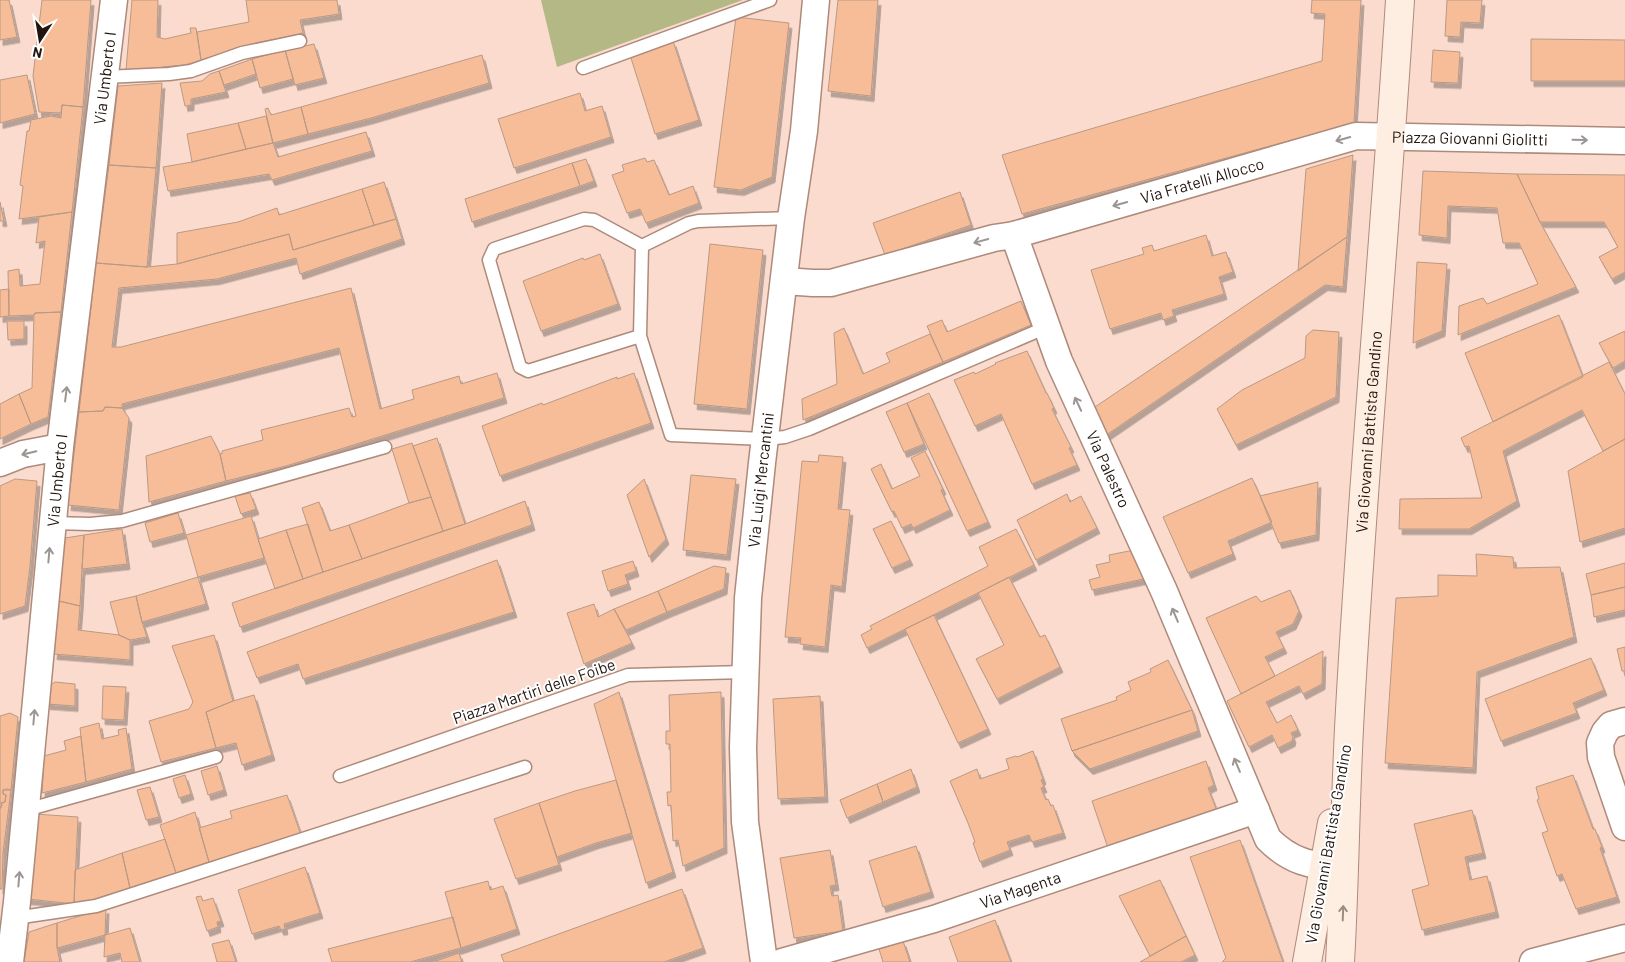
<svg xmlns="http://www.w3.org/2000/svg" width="1625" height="962" font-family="Barlow,sans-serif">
<defs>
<filter id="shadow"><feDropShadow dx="3" dy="5.5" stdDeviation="0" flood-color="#0004"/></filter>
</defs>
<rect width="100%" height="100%" fill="#fadbce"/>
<path fill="#b4b884" d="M541,0h202l-186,67z"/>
<path fill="#f7bd99" stroke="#ba9984" filter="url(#shadow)" d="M0,0h9l8,37 -17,3z
M42,0h49l-8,107 -21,-2 -1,8 -22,-1 -6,-36z
M132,0h26l-1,37 8,2 26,-6 -1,-5h6l5,32 -16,5 -23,2v3l-7,-2 -29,2z
M246,0h91l2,14 -39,6 3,13 -51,11 -51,16 -4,-28 52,-10z
M838,0h40l-7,96 -43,-5z
M1312,0h49l-7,123 -332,91 -20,-59 320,-94 3,-47 -14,-1z
M1447,0h35l-2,23 -19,-1 -1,15 -15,-1z
M736,17l53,6 -17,154 -31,13 -27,-3z
M1531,39l94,1v41h-94z
M673,41l26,79 -44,14 -25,-79z
M314,44l10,34 -29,7 -10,-35z
M285,50l8,29 -33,9 -8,-29z
M1433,50l27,2 -2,31 -27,-1z
M482,55l7,28 -118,35 -63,16 -7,-27z
M252,59l4,15 -32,11 -5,-14z
M219,71l7,21 -35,7v6l-6,1 -5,-23 22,-2 8,-7z
M27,75l8,39 -35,9v-43z
M162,83l-6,85 -47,-3 9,-79z
M580,93l5,18 17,-5 9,31 -97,31 -16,-49z
M62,105l21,2 -11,105 -53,7 4,-33 -3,-1 7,-54h2l2,-11 20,-4 10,2z
M301,107l7,27 -35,9 -8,-34 3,-1 3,7z
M266,116l7,27 -27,6 -8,-26z
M238,123l8,26 -54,13 -5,-28z
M366,132l6,19 -100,29 -3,-6 -101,17 -5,-24 29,-5 81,-19 5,14z
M1353,155l-6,82 -49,34 8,-102z
M645,158l2,4 7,-2 15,35 24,-9 6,17 -53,20 -6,-14 -13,4 -15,-38 12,-4 -2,-6z
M586,159l8,22 -14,5 -8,-23z
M572,163l8,23 -108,36 -7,-23z
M109,165l47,3 -9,99 -51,-4z
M1423,171l94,3 23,48 36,65 -118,48 1,-29 24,-8 4,6 51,-20 -19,-41h-16l-6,-35 -49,-2 -1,32 -28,-3z
M1517,174l108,1v97l-13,7 -13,-22 19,-10 -14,-25h-64z
M384,182l12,37 -22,6 -12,-36z
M362,189l12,36 -81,25 -4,-16 -112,30v-31l61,-11 39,-14 2,7z
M960,192l11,33 -86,30 -12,-32z
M0,202l4,19h-4z
M72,212l-11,100 -26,1 -1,2 -25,1 -1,-45 11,-2 1,17 20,-2 5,-43 -9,2 3,-26z
M396,219l6,20 -102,35 -4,-16 -79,21 -98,9 -7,59h9l230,-59 29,121 34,-10 -2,-9 47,-14 2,8 36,-11 7,25 -218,68 -60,15 -6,-27h2v-3l41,-11 -2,-10 88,-22 3,9 4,-1 -17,-68 -217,56v4l-17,-1 -2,4 -24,1 17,-149 51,4 30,-3 112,-30 4,16z
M1206,235l6,21 14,-4 7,20 -14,5 5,17 -52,16 2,6 -11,4 -2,-7 -51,16 -19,-59 53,-16 -2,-6 10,-3 2,6z
M1347,237l-4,50 -18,-2 -220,151 -13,-27z
M710,244l53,6 -16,159 -53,-5z
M600,254l18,50 -77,27 -18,-50 60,-23 1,2z
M1417,262l30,2 -5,67 -29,12z
M9,289v27l-9,1v-27z
M1021,301l10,24 -88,37 -16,-36 15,-6 5,12z
M61,312l-13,105 -17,7 -12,-30 13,-6 2,-73 1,-2z
M1559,315l24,62 -90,45 -28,-69z
M7,321h17v18l-16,1z
M844,328l19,46 27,-12 -4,-9 44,-19 13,28 -140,58 -1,-21 35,-15 -3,-51z
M1313,330l26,2 -3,65 -100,48 -19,-36 25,-19 63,-32 1,-22z
M1625,331v30l-12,7 -14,-25z
M1027,351l19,42h1l7,15 -2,1 19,38 -2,1 8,17 -45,19 -31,-70 -26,12 -21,-46 20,-8 1,2 21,-10 -1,-1z
M1609,362l16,32v45l-22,12 -21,-41 -79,41 14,50 -48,28h-70l1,-30 82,-1 -13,-52 -4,1 -4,-9z
M634,373l17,50 -151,53 -18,-50 60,-23 1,2 74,-28v2z
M929,393l59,129 -21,9 -60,-128z
M19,394l12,30 -31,15v-35z
M907,403l17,41 -20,8 -18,-40z
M105,407l17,1 7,10 -10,92 -51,-5 11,-93 24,-1z
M211,436l9,18 6,27 -77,21 -3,-46z
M437,438l28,86 -22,7 -30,-85z
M1625,439v89l-45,14 -12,-71z
M412,443l19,54 -22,6 -17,-54z
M925,451l18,38 -2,1 9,20 -37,18 -2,-4 -9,4 -8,-17 -2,1 -21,-43 10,-5 11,25 28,-13 -9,-18z
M819,455l24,2 -5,52 12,1 -8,77 -11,-2 -6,62 -25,-3 1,-6 -16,-1 17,-176 16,1z
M691,475l45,4 -9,76 -44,-5z
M1252,478l20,44 -44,19 5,13 -45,19 -25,-56z
M15,479l22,2 -7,85 -5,40 -25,8v-128z
M644,479l22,60 -17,18 -22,-62z
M1318,482l-2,53 -37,8 -19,-47z
M250,493l6,16 -15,5 -6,-18z
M1067,494l3,8 11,-6 16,32 -61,32 -19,-40z
M431,497l12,34 -81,28 -13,-34 60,-22z
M525,501l7,24 -292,102 -8,-24 233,-79z
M319,502l11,29 19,-6 13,34 -39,13 -21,-64z
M178,513l6,20 -34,9 -5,-19z
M251,516l13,42 -66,19 -12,-42z
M891,521l19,39 -18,8 -19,-39z
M308,524l15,48 -20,7 -17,-49z
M122,529l5,35 -45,5 2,-34z
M1016,529l18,36 -167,83 -6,-13 11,-6 -2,-3 118,-60 -9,-19z
M286,530l17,49 -28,10 -17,-50z
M84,535l-2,34 -2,37 -21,-5 6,-63z
M1134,550l14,28 -56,12 -3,-10 11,-3 -4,-12 14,-3 -1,-7z
M1476,554l37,3 1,11 46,-1 14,70 -97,35 -4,96 -88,-5 11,-165 42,-2v-21l39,1z
M497,560l17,52 -211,67 -5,-15 -41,14 -10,-26z
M633,561l3,10 -11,4 3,9 -20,7 -6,-20z
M1625,563v24l-34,8 -5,-21z
M714,566l12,2 -2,21 -57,23 -9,-21z
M198,577l8,27 -64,18 -6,-26z
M1009,577l31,60 5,-2 15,32 -63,32 -21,-40 28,-14 -26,-52z
M1625,587v23l-31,7 -3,-22z
M1290,590l9,21 -6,13 -17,8 8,16 -19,9 10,19 -34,18 -35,-76 50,-22 5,6z
M658,591l9,21 -41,18 -12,-21z
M136,596l6,26 5,15 -17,3 -11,-5 -9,-33z
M59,601l21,5 -2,24 41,5 11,5v20l-76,-6z
M594,604l4,13 16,-8 18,34 -48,21 -17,-51z
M934,615l54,114 -30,14 -53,-114z
M214,635l19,66 -27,11 10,36 -55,14 -12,-41 40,-12 4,-7 -21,-56z
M1625,647v24h-3l-5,-22z
M1323,651l-1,33 -19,10 -4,-8 -33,16 11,21 14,-8 7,15 -7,3 2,4 -1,4 -14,7 -6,-13 -23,12 -22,-46z
M1591,658l13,32 -31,13 4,10 -76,28 -16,-42z
M1168,660l24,50 -120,41 -11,-32 56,-19 -1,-3 15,-7 -3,-8 23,-10 -1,-3z
M55,682l20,2v22l-28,-2 2,-18z
M103,686l23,1 -2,33 -22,-1z
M619,692l54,180 -27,11 -52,-179z
M721,692l3,156 -41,18 -5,-26 -5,1 -2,-36 -3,1 -1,-14h4l-1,-48h-4v-13h4l-1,-36z
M254,695l18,60 -30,10 -6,-22 -20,5 -10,-36 27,-11z
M820,696l5,101 -47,2 -5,-100z
M1192,710l6,21 -108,38 -18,-18z
M10,713l8,4 -7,73h-8v4l3,1 -1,7 -4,1 1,2 -2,4v-93z
M99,723l3,16 17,-4 -1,-5 8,-2 6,41 -46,13 -6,-54z
M81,736l5,46 -44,11 2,-37 22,-6 -2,-9z
M1033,751l10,28 -2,1 3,7 -3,1 5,12 2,-1 3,7 2,-1 10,28 -31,9 -3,-7 -22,7 3,8 -30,12 -7,-19 2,-1 -7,-19 -18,-42 27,-12 3,10 29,-10 -3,-10 10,-3 1,1z
M1206,761l8,24 -6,3 9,23 -109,37 -16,-47z
M217,766l7,24 -16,5 -7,-24z
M911,769l6,18 -34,15 -6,-18z
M185,775l6,19 -12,4 -6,-19z
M1573,775l20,54h2l7,18 -2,1 17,49 -41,12 -14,-35 -5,2 -15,-43 6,-2 -11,-31 2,-1 -3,-12z
M616,780l16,53 -36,10 -39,14 -18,-54 36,-12z
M877,784l6,18 -36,16 -7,-18z
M150,787l9,30 -13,3 -9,-30z
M7,789l4,1 -8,63 -1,36h-2v-80l2,-4 -1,-2 4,-1 1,-7 -3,-1v-4z
M287,795l14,40 -92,27 -10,-34 33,-10 -2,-7z
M539,803l20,62 -43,14 -22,-60z
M1472,810l11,43 -18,4 5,23 17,-4 9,36 -74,18 -10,-40 17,-5 -15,-61z
M195,812l14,50 -33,11 -16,-48z
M35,814l43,3 -4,87 -46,-5z
M165,839l11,34 -46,15 -8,-35z
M1240,840l43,122h-61l4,-4 -36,-101z
M916,846l15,46 -48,15 -14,-46z
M830,850l6,35 -6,1 2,10 6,-1 5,36 -49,7 -14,-80z
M122,853l8,35 -47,15 -9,1 1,-34z
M305,867l15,46 -36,11 1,5 -4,1 -2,-4 -27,8 -14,-44z
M1160,880l26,56 -36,20 -31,-60z
M488,881l2,9 13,-4 14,43 -56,19 -16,-56z
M682,889l21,59 -39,14h-160l-3,-7z
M201,896l2,5 10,-3 8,23 -4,1 1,5 -11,4 -11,-34z
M106,908l-1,27 -48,13v-25z
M453,917l8,31 -51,14h-78l-4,-13z
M995,920l16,42h-53l-9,-25z
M57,923v25l3,14h-36l5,-30z
M130,928l10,34h-18l-2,-9 -16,4 1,-22z
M1186,936l9,19 -14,7h-41z
M229,940l7,22h-19l-5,-18z
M903,941l7,21h-27l-4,-13z
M459,953l3,9h-25l-1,-1z"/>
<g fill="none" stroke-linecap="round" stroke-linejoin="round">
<defs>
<path id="lane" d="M583,68l187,-68
M105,77l64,-3 22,-3 51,-18 58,-12
M791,218l-93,3 -9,2 -47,23 -2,90 31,99 95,4 19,-2 24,-8 238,-102
M640,336l-112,35 -8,-4 -31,-107 5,-11 90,-30 10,1 48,26
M52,523l38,1 32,-3 263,-74
M340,776l288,-101 117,-3
M26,810l190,-53
M15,918l81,-12 429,-139"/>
<g id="street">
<path id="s1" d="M1014,235l342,-99 269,5"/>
<path id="s2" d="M784,281l29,2h18l163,-45 20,-3 45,126 105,230 104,248c24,24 43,26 76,30"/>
<path d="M0,463l23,-9 37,-7"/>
<path d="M1625,721l-14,4 -6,7 -5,11 1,14 24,70"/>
<path id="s3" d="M10,962l7,-60 43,-455 54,-447"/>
<path id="s4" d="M764,962l-19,-140 -2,-75 5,-149 14,-135 29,-245 13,-87 12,-131"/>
<path id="s5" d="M782,962l152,-43 322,-109"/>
<path d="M1533,962l92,-24"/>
</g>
<g id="secondary">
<path d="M1307,962l25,-139"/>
<path id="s6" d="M1340,962c5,-84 5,-168 10,-252 13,-237 35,-473 50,-710"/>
</g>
</defs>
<use href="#lane" stroke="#ae8a7b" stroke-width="15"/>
<use href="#street" stroke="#ae8a7b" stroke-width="29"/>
<use href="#secondary" stroke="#ae8a7b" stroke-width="30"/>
<use href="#lane" stroke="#fff" stroke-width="12"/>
<use href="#street" stroke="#fff" stroke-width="26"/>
<use href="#secondary" stroke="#feeee2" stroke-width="28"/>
</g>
<defs><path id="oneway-shaft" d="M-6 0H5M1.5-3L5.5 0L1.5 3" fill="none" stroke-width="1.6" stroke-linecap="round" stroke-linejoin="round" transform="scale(1.25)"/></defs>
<g stroke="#9c9693">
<use href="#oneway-shaft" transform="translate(1343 139) rotate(164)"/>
<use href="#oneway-shaft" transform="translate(1580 140) rotate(1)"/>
<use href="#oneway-shaft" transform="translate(1120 204) rotate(164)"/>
<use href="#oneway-shaft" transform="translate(981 241) rotate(165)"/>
<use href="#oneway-shaft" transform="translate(66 394) rotate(-83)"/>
<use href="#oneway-shaft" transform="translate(1078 404) rotate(-115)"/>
<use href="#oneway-shaft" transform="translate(29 453) rotate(167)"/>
<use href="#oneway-shaft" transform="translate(49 555) rotate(-85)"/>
<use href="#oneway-shaft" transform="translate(1175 615) rotate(-113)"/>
<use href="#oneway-shaft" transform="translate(34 717) rotate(-85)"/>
<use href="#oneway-shaft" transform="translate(1237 765) rotate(-113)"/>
<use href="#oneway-shaft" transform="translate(19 879) rotate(-85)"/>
</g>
<use stroke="#9b8c83" href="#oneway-shaft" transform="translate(1343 913) rotate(-88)"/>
<g text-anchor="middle" stroke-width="4" stroke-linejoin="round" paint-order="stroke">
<g font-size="16" fill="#22150f" stroke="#fff">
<text dy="6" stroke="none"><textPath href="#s3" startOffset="889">Via Umberto I</textPath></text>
<text dy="6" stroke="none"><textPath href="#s1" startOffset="470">Piazza Giovanni Giolitti</textPath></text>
<text dy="6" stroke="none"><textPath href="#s1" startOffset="196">Via Fratelli Allocco</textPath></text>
<text dy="6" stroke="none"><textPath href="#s6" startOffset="531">Via Giovanni Battista Gandino</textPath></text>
<text dy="6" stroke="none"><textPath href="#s2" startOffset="489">Via Palestro</textPath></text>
<text dy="6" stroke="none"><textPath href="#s3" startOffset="484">Via Umberto I</textPath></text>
<text dy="6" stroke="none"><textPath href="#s4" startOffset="484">Via Luigi Mercantini</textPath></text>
<text transform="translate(534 691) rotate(-19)" y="6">Piazza Martiri delle Foibe</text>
<text transform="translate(1328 844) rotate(-80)" y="6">Via Giovanni Battista Gandino</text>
<text dy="6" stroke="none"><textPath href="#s5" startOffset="249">Via Magenta</textPath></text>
</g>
</g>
<g transform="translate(40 40) rotate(192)" stroke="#ffffff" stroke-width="4" paint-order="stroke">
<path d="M0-4L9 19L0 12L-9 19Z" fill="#22150f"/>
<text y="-8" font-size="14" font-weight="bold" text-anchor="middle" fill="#22150f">N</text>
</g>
</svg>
